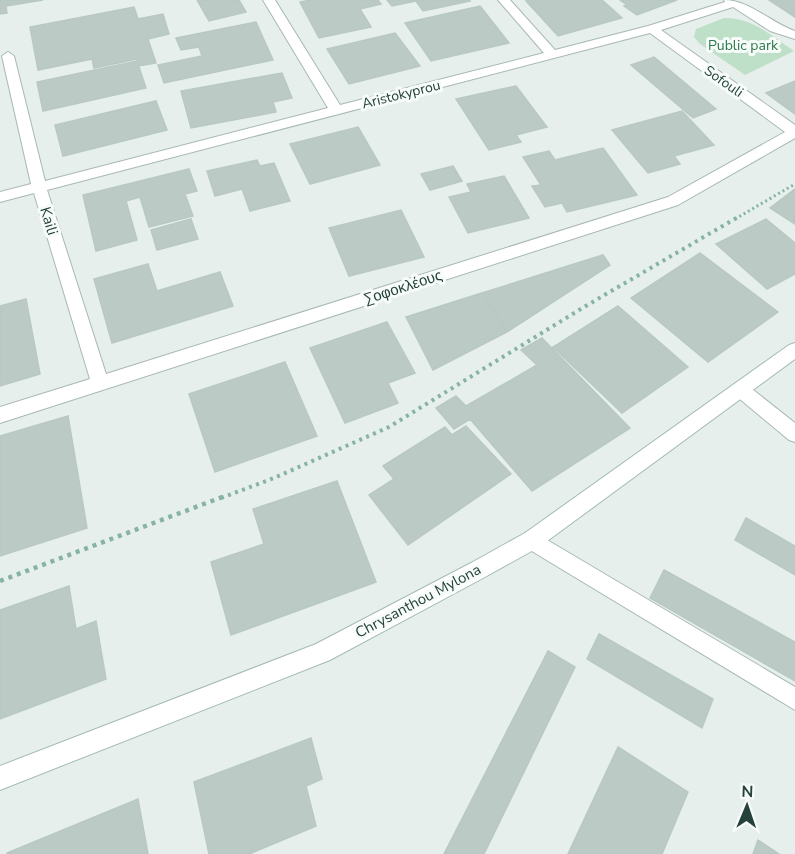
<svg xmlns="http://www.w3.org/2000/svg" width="795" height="854" font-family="'Nunito Sans',sans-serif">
<rect width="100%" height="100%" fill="#e6efeb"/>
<path fill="#bfe0c8" d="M724,18c27,-1 48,18 70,33l-49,24 -45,-31 -6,-7 2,-8z"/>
<path fill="#bbcac4" stroke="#b8c9c2" stroke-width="1.5" d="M0,0h43l-37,6 1,7 -7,1z
M197,0h42l7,12 -37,9z
M311,0h67l3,4 -21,5 11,18 -52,11 -19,-36z
M387,0h82l1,1 -47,10 -7,-10 -24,5z
M530,0h72l20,18 -64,18 -32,-35z
M620,0h57l-40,15 -13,-9 3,-1z
M769,0h26v17z
M480,6l29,37 -78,18 -26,-38z
M134,7l4,12 25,-5 6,20 -21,5 8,24 -17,3 -2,-7 -43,9 -2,-9 -54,11 -8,-43z
M256,22l17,38 -109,23 -6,-18 44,-9 -3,-9 -18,3 -5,-12z
M395,33l25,33 -71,18 -22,-35z
M654,57l62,52 -23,9 -62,-53z
M137,61l9,27 -103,23 -6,-29z
M282,73l10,25 -19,4 3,10 -85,16 -10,-37z
M795,81v33l-29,-21z
M516,86l31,41 -31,8 5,7 -32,8 -33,-51z
M156,101l11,29 -104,26 -8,-31z
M682,111l32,34 -40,11 6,8 -32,9 -36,-43z
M358,127l22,38 -70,19 -20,-40z
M603,148l34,47 -70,17 -5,-9 -17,4 -13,-21 9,-1 -18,-28 26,-6 6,9z
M257,160l3,6 14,-3 16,38 -40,10 -8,-22 -27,7 -8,-25z
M453,166l9,15 -32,9 -9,-16z
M189,169l8,22 -12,3 8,22 -44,11 -9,-30 -14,4 11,39 -41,11 -13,-56z
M504,176l25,42 -61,15 -19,-36 22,-5 -4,-8z
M795,189v35l-25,-16z
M401,210l23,47 -75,19 -20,-48z
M191,219l7,20 -41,11 -6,-20z
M766,219l29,24v31l-28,15 -51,-45z
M700,253l78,59 -70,50 -77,-64z
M603,255l7,10 -103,67 -25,-39z
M148,264l9,27 63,-19 13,34 -121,37 -18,-64z
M482,293l25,39 -74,38 -27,-53z
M26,299l14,75 -40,12v-80z
M618,306l70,61 -66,46 -69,-66z
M387,322l28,51 -27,10 10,20 -53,20 -35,-75z
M542,338l88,90 -98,63 -62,-72 -16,10 -18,-21 20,-12 10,10 71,-41 -16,-15z
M285,362l32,74 -102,36 -26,-78z
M68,416l19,112 -87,28v-120z
M466,426l45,48 -103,71 -39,-50 25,-16 -11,-13 62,-39 7,8z
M337,481l39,101 -145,53 -20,-73 53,-18 -11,-35z
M746,518l49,28v29l-60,-35z
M664,570l131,72v39l-145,-83z
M69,586l7,43 20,-8 10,58 -106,40v-109z
M599,634l114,65 -11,29 -115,-69z
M548,651l27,16 -91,187h-40z
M311,738l11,41 -16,7 10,40 -67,28h-40l-15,-72z
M618,747l70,45 -26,62h-94z
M138,799l10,55h-141v-1z
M758,840l21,14h-26z"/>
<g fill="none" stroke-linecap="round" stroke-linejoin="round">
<defs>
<path id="lane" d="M532,531l263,156v23l-270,-163 -3,-7 3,-7z"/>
<path id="street" d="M263,0h12l65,105 204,-52 -46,-53h12l45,50 93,-24 77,-24 -1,-2c26,0 47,23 71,31v8l-25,-8 -37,-24 -72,23 134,95v13l-117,67 -678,218v-16l90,-28 -56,-186 -34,9v-10l31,-8 -29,-128 6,-4 6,4 31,125 283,-73zM650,33l135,99 -117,65 -562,177 -59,-184z
M741,383l6,2 48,38v19l-6,-2 -54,-45 -3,-5 3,-5z"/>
<path id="secondary" d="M795,343v16l-256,188 -54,30 -155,83 -330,130v-24l316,-122 155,-81 54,-30 264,-188z"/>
</defs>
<use href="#lane" stroke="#a8b8b2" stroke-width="2"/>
<use href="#street" stroke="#a8b8b2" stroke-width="2"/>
<use href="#secondary" stroke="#a4bbb3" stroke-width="2"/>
<path stroke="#86b3a5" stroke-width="3" stroke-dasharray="2 3" stroke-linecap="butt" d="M735,219l60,-35"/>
<path stroke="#86b3a5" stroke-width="4" stroke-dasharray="3 4.5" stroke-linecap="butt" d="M221,498l53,-20 115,-51 195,-120 154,-90"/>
<path stroke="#86b3a5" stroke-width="4.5" stroke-dasharray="4 5" stroke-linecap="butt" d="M0,581l225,-85"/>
<use href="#lane" fill="#fff" fill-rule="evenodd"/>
<use href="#street" fill="#fff" fill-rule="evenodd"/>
<use href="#secondary" fill="#fff" fill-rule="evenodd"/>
</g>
<g text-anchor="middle" stroke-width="6" stroke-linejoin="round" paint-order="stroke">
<g font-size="14" fill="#2d7a4b" stroke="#f7fbf9">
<text x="743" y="50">Public park</text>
</g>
<g font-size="14" fill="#24423a" stroke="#f7fbf9">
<text transform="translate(724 81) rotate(35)" y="5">Sofouli</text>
<text transform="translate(401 94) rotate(-14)" y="5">Aristokyprou</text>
</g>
<g font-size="15" fill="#24423a" stroke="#f7fbf9">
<text transform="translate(49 221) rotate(73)" y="5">Kaili</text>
<text transform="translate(403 287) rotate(-18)" y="5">Σοφοκλέους</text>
<text transform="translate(418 601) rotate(-28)" y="5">Chrysanthou Mylona</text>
</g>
</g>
<g transform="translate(747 806) rotate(2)" stroke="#f7fbf9" stroke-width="4.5" paint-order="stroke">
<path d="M0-4.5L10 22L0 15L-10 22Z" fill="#24423a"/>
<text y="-9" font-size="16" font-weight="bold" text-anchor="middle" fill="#24423a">N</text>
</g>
</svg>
